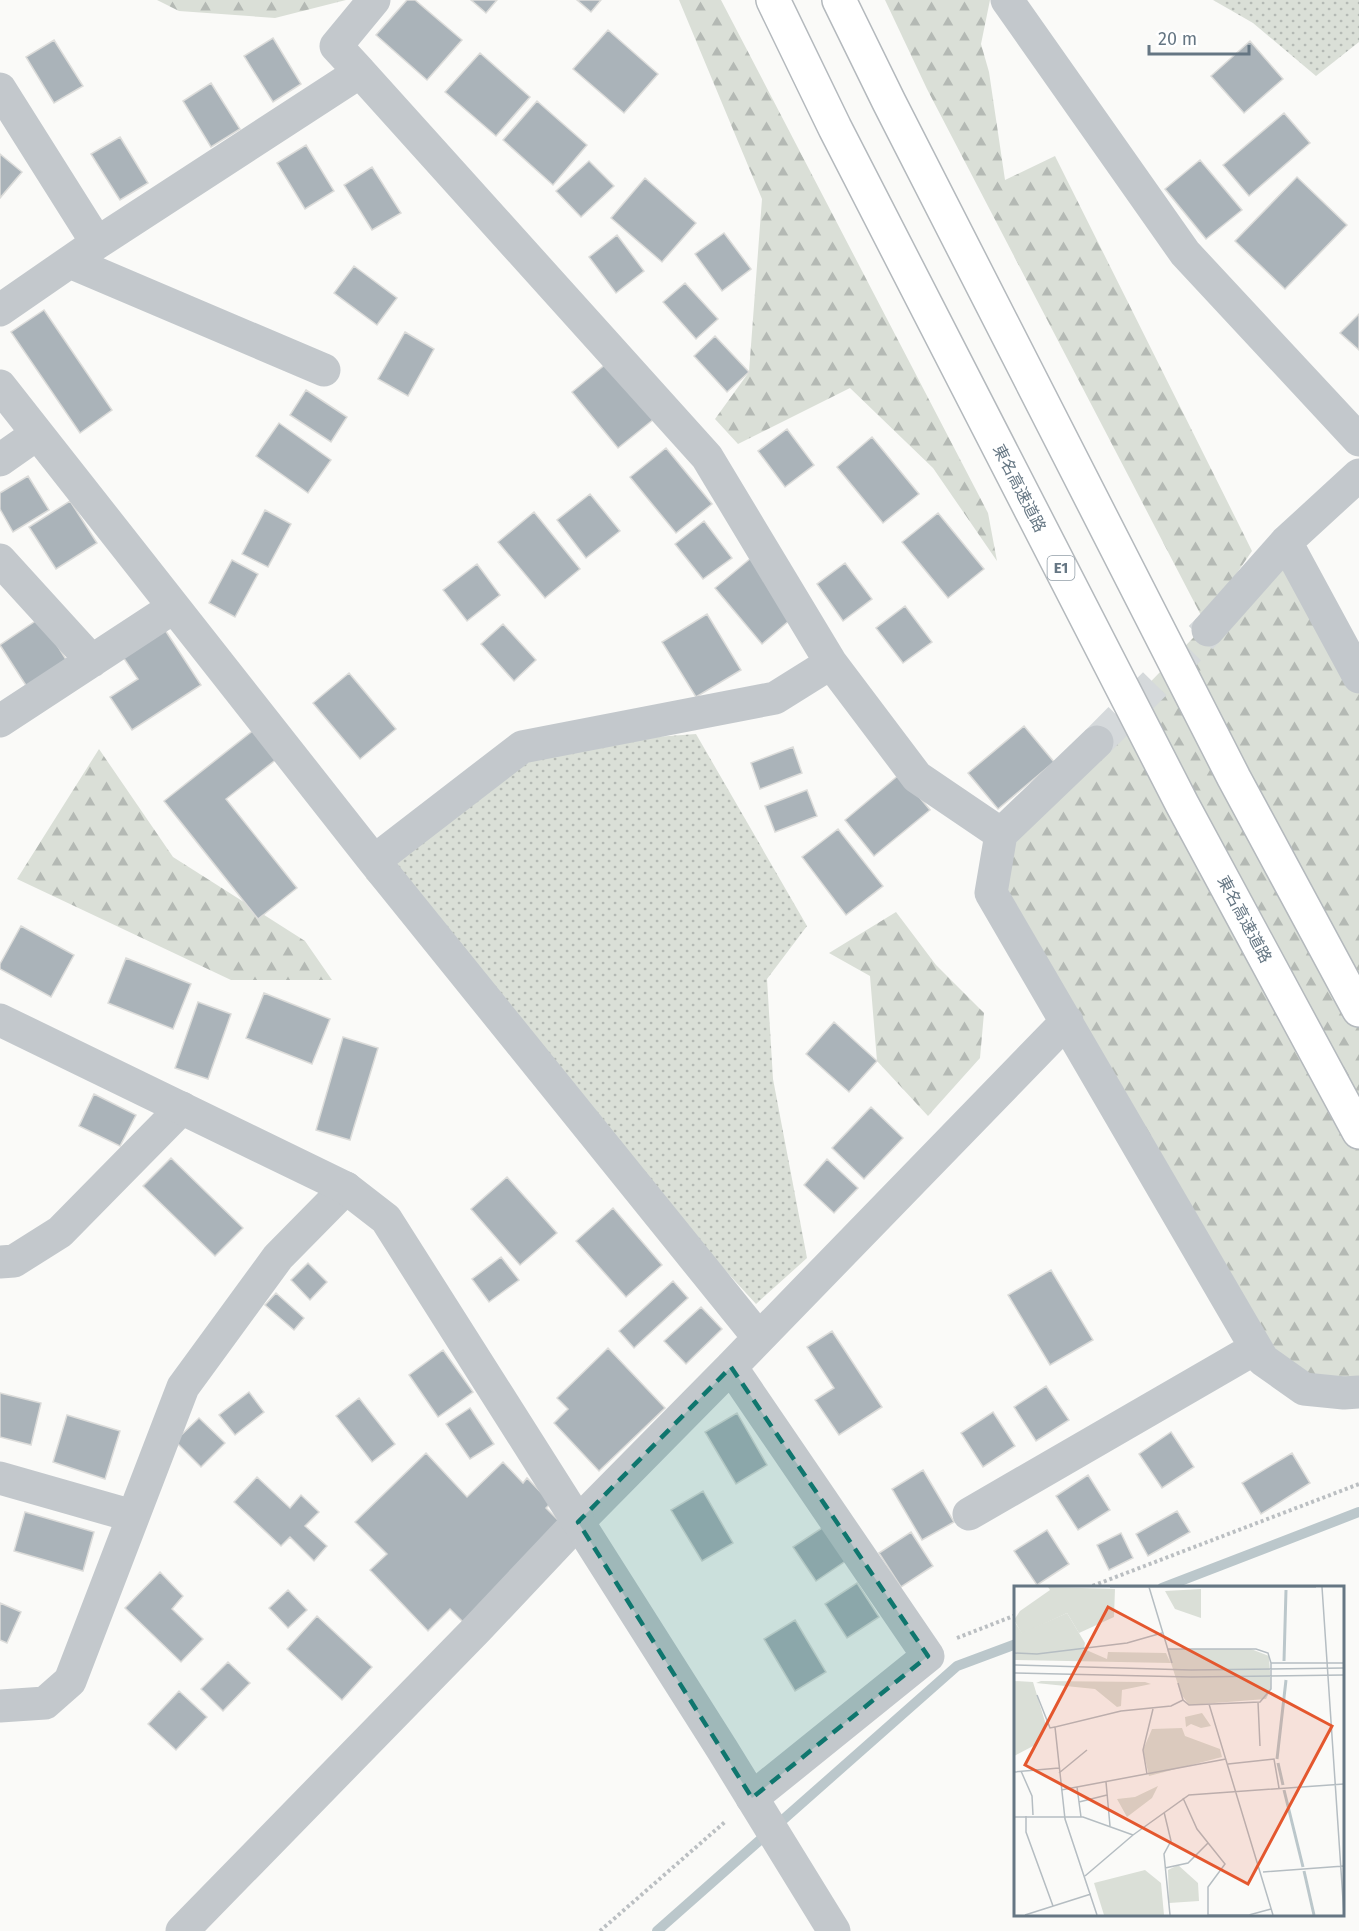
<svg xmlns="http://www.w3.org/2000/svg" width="1359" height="1931" font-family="'Fira Sans','Noto Sans JP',sans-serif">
<defs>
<pattern id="grass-dots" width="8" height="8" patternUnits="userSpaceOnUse" patternTransform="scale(1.5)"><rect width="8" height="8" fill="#dadfd7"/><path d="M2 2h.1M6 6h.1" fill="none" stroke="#b4b9b4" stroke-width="1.8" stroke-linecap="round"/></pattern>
<pattern id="forest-firs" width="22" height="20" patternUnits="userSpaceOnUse" patternTransform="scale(1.5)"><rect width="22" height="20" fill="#dadfd7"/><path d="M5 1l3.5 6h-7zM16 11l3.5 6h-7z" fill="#b4b9b4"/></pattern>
</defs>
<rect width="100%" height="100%" fill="#fafaf8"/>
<path fill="url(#grass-dots)" d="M1213,0h146v42l-43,34 -63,-53z
M696,734l111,192 -40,53 6,100 34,179 -51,46 -390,-426 156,-131z"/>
<path fill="url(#forest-firs)" d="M157,0h189l-71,18 -96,-7z
M679,0h42l267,513 9,48 -64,-93 -83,-80 -112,56 -23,-25 34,-47 13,-173z
M885,0h105l-9,44 8,28 16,108 50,-24 197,395 -48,70 -277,-532z
M1286,542l73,136v711l-96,-29 -272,-467 43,-91z
M99,749l74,108 132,84 27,39h-101l-214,-101z
M896,912l40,53 48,48 -4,45 -52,58 -51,-55 -7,-85 -41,-23z"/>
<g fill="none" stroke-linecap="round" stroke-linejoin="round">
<path stroke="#bbc7cb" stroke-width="10" d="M1162,1588l197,-76
M657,1931l300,-265 59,-22"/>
</g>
<path fill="#aab3b9" stroke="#dcdcda" stroke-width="1.5" d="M407,0h8l47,40 -35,40 -51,-45z
M471,0h26l-11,13z
M577,0h24l-10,12z
M608,30l50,44 -34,39 -51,-44z
M273,38l28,46 -28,18 -29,-46z
M54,40l29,46 -29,17 -28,-46z
M1250,41l33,38 -39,34 -33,-37z
M480,53l50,44 -34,39 -51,-44z
M211,83l29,46 -29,18 -28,-46z
M537,101l50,44 -34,40 -50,-45z
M1284,113l26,30 -61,53 -26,-31z
M120,137l28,46 -28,17 -29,-46z
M306,145l28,46 -29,18 -28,-46z
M0,154l22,18 -22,26z
M1200,160l42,50 -36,29 -41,-50z
M589,161l25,25 -33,31 -25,-26z
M372,167l29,46 -29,17 -28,-45z
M1297,177l50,48 -62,64 -50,-48z
M645,178l51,45 -34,39 -51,-44z
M724,233l27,36 -29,22 -27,-37z
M617,235l27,36 -28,22 -27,-36z
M354,266l43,32 -20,27 -43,-32z
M685,283l33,36 -22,20 -33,-37z
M44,310l68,100 -32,23 -69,-101z
M1359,314v36l-19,-17z
M405,332l29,17 -26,47 -30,-17z
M715,336l34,36 -22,20 -33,-36z
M607,363l47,56 -36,29 -46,-56z
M306,390l41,27 -16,25 -41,-27z
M279,423l52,37 -23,33 -52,-37z
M787,429l27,36 -29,22 -27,-36z
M872,437l47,57 -36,29 -46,-56z
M666,448l46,56 -36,29 -46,-56z
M28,476l21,34 -36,22 -13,-23v-16z
M590,494l30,37 -34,27 -29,-38z
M70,501l27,42 -41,26 -27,-42z
M265,510l26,14 -23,43 -26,-13z
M534,512l46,57 -35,29 -47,-56z
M938,513l46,56 -36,29 -46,-56z
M704,521l28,37 -29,21 -28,-35z
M751,558l46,56 -35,30 -47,-56z
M232,560l26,14 -23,43 -26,-14z
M845,563l27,36 -29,22 -26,-37z
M477,564l23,31 -33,26 -24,-31z
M905,606l27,36 -29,21 -27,-35z
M707,614l34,56 -45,27 -34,-55z
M40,618l27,43 -40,26 -27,-42z
M503,624l33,36 -22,21 -33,-37z
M165,630l36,55 -69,45 -22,-33 28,-18 -15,-22z
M349,673l47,56 -36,30 -47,-56z
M1024,726l30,36 -56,47 -30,-36z
M255,729l23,29 -52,41 71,89 -39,31 -94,-118z
M793,747l9,26 -42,16 -9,-26z
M900,774l30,36 -56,46 -29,-36z
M807,790l10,26 -42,16 -10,-26z
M838,829l45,57 -37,29 -44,-58z
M21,926l53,29 -23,42 -51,-28v-5z
M126,958l65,26 -18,45 -65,-26z
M264,993l66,26 -18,45 -66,-26z
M198,1002l33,12 -23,65 -33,-11z
M834,1022l43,39 -28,31 -43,-38z
M343,1037l35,11 -28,92 -34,-10z
M94,1094l42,21 -16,31 -41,-20z
M871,1107l32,31 -39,41 -32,-31z
M171,1158l72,70 -28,28 -72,-70z
M827,1159l31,29 -24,25 -30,-28z
M507,1177l50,56 -37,32 -49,-56z
M613,1208l49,57 -36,32 -50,-56z
M501,1257l18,23 -30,22 -17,-23z
M308,1263l19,19 -17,18 -19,-20z
M1051,1270l42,70 -43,25 -42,-70z
M673,1281l15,17 -54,50 -15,-17z
M276,1293l28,25 -10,12 -29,-25z
M701,1307l21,22 -36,35 -22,-23z
M832,1331l50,76 -43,28 -24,-35 19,-12 -27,-41z
M608,1348l57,60 -66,63 -45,-48 14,-14 -11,-11z
M443,1350l30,42 -35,25 -29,-42z
M1046,1386l23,34 -33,21 -22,-34z
M249,1392l15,20 -29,23 -16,-20z
M0,1393l41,10 -10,42 -31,-8z
M359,1398l36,46 -23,18 -36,-46z
M470,1408l24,36 -24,15 -24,-35z
M993,1412l22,34 -32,21 -22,-34z
M737,1413l30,52 -31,19 -31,-52z
M67,1415l53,16 -15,48 -52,-17z
M199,1418l26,25 -24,24 -26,-26z
M1171,1432l23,35 -32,21 -23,-34z
M426,1453l41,44 36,-35 20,21 4,-5 24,25 -5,5 19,19 -100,97 -15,-15 -22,22 -58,-61 17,-16 -32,-32z
M1292,1453l18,30 -49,31 -19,-31z
M923,1470l31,52 -32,18 -30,-51z
M1088,1475l22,35 -32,20 -22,-34z
M257,1477l33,31 11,-13 18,17 -14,14 22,20 -13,15 -24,-24 -9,9 -47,-44z
M703,1491l30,52 -31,18 -31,-51z
M1177,1511l13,21 -42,24 -12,-22z
M25,1512l69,20 -11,39 -69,-20z
M825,1526l22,34 -31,21 -23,-34z
M1047,1530l22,34 -32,21 -23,-34z
M911,1532l22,34 -32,21 -22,-34z
M1121,1533l12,25 -24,12 -12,-25z
M160,1572l23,24 -11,13 31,30 -22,23 -56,-54z
M857,1583l22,34 -32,21 -22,-34z
M288,1590l19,20 -19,18 -19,-20z
M0,1603l21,9 -14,31 -7,-3z
M317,1616l55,51 -30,33 -55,-51z
M795,1620l31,52 -31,19 -31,-52z
M228,1662l22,21 -27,28 -22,-22z
M179,1691l28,26 -31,33 -28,-26z"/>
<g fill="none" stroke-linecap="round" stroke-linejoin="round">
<path stroke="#d5d9db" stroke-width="33" stroke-dasharray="33 16" stroke-linecap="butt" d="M1097,742l111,-112"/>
<defs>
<path id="motorway" d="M773,0l62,128 347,676 177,328
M839,0l50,102 345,676 125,232"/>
</defs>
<use href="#motorway" stroke="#b4b9bd" stroke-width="36"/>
<path stroke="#bbbfc2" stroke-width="4" stroke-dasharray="3 3" stroke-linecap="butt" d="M1087,1588l272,-104
M957,1638l59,-23
M600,1931l126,-110"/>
<path stroke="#c3c8cc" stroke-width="33" d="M1007,0l178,253 174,187
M360,72l-24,-26 38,-46
M0,89l97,154
M70,262l254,108
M0,310l97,-67 263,-171 347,385 124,206 86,114 84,57
M0,386l374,475 385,477
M0,460l37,-26
M1286,542l73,135
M0,560l92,101
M1208,630l78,-88 73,-67
M0,721l174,-114
M1097,742l-96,92 -10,59 272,467 41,29 40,4 15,-1
M374,861l148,-114 253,-49 56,-35
M0,1262l14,-1 46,-29 122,-124
M731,1367l197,289 -176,142
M0,1478l133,38
M969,1514l287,-166
M0,1706l45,-3 25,-22 113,-294 95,-130 68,-69
M182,1931l295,-302 101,-107 153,-155 336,-346"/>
<path stroke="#c3c8cc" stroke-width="33" d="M0,1020l346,168 40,31 336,530 112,182"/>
<use href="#motorway" stroke="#fff" stroke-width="33"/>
</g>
<path fill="#0f766e" fill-opacity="0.2" stroke="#0f766e" stroke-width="4.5" stroke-dasharray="12 8" stroke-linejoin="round" d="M731,1367l197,289 -176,142 -174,-276z"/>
<g text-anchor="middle" stroke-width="6" stroke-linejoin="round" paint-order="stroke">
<rect fill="#fff" stroke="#939fa8" stroke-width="1.5" x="1047.5" y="556" width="27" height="24" rx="4.5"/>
<g font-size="15" font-weight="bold" fill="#657683">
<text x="1061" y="573">E1</text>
</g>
<g font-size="16" fill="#657683" stroke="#fff">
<text transform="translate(1020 488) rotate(63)" y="6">東名高速道路</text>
<text transform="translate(1245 919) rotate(62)" y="6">東名高速道路</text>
</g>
</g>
<g transform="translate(1014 1586)">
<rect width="330" height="330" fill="#fafaf8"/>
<path d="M34,1l67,2 -1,28 -35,16 -12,-20 -45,21 -8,-14 6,-9 30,-21zM187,3v29l-26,-9 -10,-18zM168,142l3,8 35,13 2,8 -73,19 -6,-26 9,-21zM131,284l16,13 3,32h-60l-10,-32z" fill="#dadfd7"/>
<path d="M53,27l18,30 -1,6 23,10 1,-7 58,1 4,9 -3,-13h84l18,7 2,33 -5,10 -77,6 -8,-11 -10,-31 -157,-3v-39l8,12zM0,95l19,1 13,43 -9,19 -23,12zM27,95l104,1 6,2 -29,6 -1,16 -4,1 -22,-18 -59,-6zM188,127l9,13 -10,2 -10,-4 -5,3 -1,-10zM144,200l-6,12 -25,19 -10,-18 18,-2zM164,279l20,18 1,18 -30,2 -1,-33z" fill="#dadfd7"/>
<path fill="none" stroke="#bbc7cb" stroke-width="3" d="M270,75l2,-71M263,173l9,-79M264,177l5,22M270,204l19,77M290,285l10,44"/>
<path fill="none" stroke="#b5bdc2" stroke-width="1.5" d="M96,1h206M135,1l23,76M308,1l22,328M153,63h89l12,4 3,10v26l-11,13 -71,3 -6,-5 -5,-17M0,67l23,1 90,-11 35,-10M257,77h73M0,79l177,5 153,-2M0,87l177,4 153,-2M23,109l13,33 5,-1M244,116l2,44M195,118l64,211M214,178l46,-5 5,29M7,185l11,25 1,19M0,186l45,-4M45,187l28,-23M133,188l-4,-24 10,-41M92,196l4,44M63,201l4,30M47,204l165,-31M169,212l14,31 28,35 -17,23v28M65,216l28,-7M150,226l7,29 -7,13 6,61M12,230v16l27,74M0,231h69l50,18M151,282l23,-5 20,-20M249,286l81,-6M71,290l48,-41 56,-40 155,-11M11,329l66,-21M83,329l-32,-96 -10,-92 66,-16 50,-5 12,-6M194,329h41l22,-6"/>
<path fill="#e4572e" fill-opacity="0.15" stroke="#e4572e" stroke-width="3" d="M94,21l224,119 -84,158 -223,-119z"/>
<rect width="330" height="330" fill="none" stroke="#657683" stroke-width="3"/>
</g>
<path d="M1149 45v9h100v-9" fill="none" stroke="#657683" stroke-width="3"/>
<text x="1158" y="45" font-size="18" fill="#657683" stroke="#ffffff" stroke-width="4.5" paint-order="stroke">20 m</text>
</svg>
